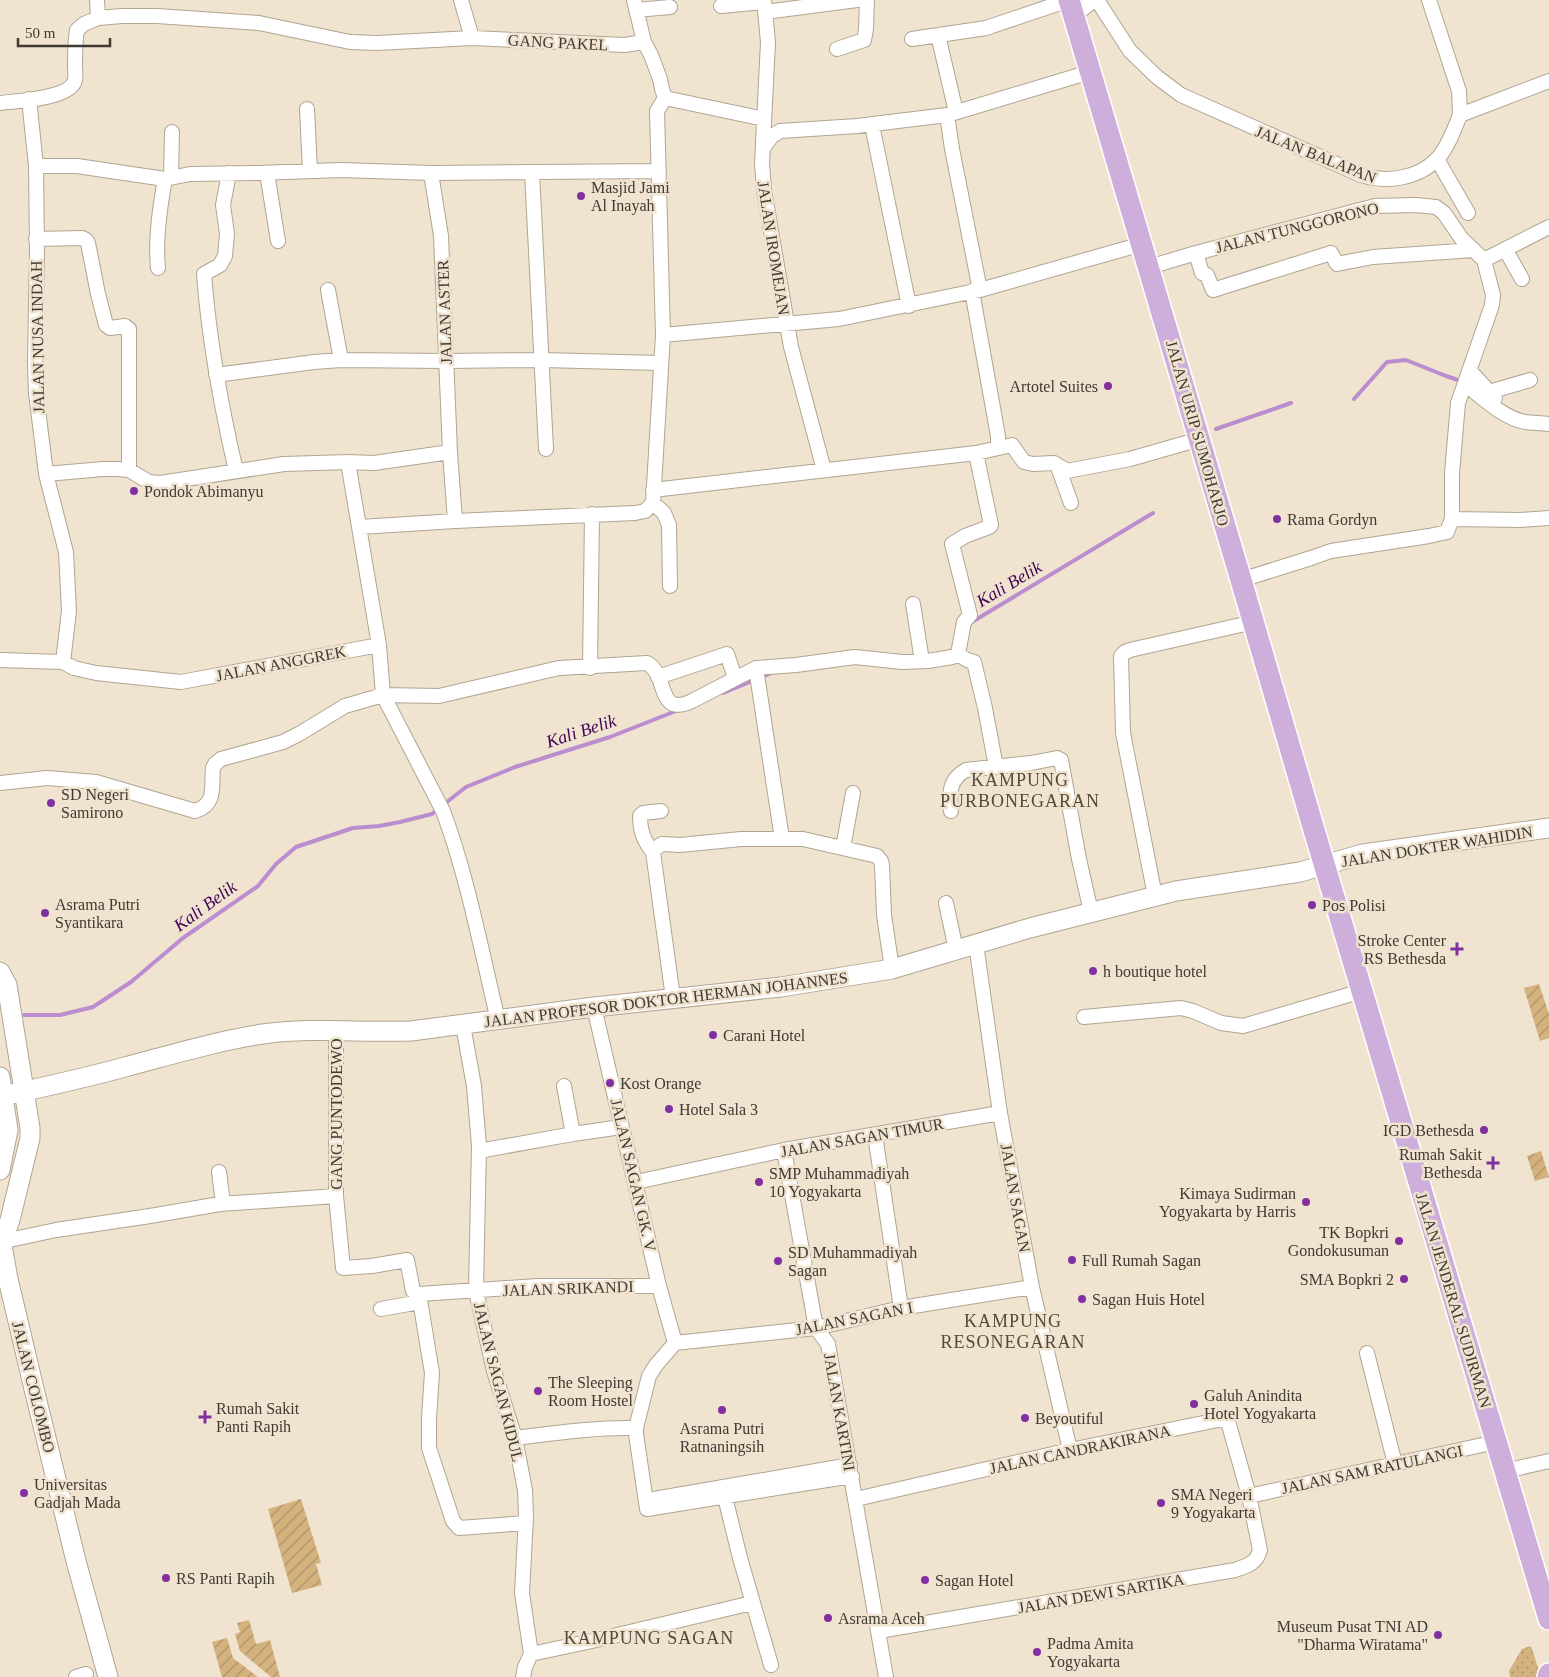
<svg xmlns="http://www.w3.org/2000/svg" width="1549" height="1677" font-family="Georgia,serif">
<defs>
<pattern id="park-dots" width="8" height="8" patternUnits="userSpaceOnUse" patternTransform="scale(1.25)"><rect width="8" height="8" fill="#d4b27e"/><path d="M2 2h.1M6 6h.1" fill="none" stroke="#ad9268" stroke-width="1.8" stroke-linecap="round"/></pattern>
<pattern id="garden-furrows" width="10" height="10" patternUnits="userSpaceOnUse" patternTransform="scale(1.25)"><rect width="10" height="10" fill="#d4b27e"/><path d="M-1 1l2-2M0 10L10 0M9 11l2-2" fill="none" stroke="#ad9268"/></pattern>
</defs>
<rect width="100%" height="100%" fill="#f0e3d0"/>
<path fill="url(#park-dots)" d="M1531,1646l8,25 -2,6h-27l-1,-6 13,-22z"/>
<path fill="url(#garden-furrows)" d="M1539,984l10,30v24l-9,3 -16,-53z
M1541,1151l8,26 -14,4 -8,-25z
M301,1499l20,64 -5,1 6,21 -30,8 -24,-84z
M249,1620l7,24 14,-4 10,37h-9l-31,-26 -5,-17 5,-2 -3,-9z
M227,1638l6,20 25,19h-36l-10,-35z"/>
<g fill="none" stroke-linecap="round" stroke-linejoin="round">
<path stroke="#ba8dcf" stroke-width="4" d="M1354,399l33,-37 19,-2 40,16 15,5
M1216,429l75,-26
M972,622l181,-109
M723,693l51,-21
M443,805l23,-18 49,-20 95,-30 71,-28
M24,1015h36l33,-8 38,-25 52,-44 75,-52 18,-22 20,-17 57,-19 26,-2 21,-4 32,-8 6,-5"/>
<defs>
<path id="minor" d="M97,0l1,18
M461,0l11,38
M634,0l10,42 7,13 9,24 2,10 3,9
M764,0l4,42 -6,121 2,27 27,157 33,123
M1097,0l33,51 27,26 24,18 180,80c25,8 57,4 76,-16 10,-10 18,-31 23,-44l89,-34
M1429,0l30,91 1,24
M721,6l43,-4
M636,10l34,-3
M765,12l92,-12
M1074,16l20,-16
M938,35l18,77
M912,39l74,-11 83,-28
M837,49l27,-9 2,-11 1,-29
M665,98l99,21
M29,99l7,67 1,84 -2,112 1,31 10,81 20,78 3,59 -6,51
M0,103c16,-2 71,-4 75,-23 1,-4 0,-10 0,-15 0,-12 0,-23 2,-35l7,-6 14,-6 24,-2h35l102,7 91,19 27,1 95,-5 153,7 19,-3
M307,109l3,62
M947,115l5,34 28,141
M872,125l37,181
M763,148l9,-12 8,-5 77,-5 90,-11 143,-43
M1437,159l31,54
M36,166h41l88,13 25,-5 68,-1 83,-3 90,3 227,-2
M532,172l14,277
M229,173l-6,32 4,29 -2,22 -5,9 -16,9c5,67 17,132 32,197
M267,173l11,68
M431,173l10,63 9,216 5,69
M171,177l1,-45
M36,239l46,-1 4,2 2,3 10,51 8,31 4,3 15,-2 4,3v141
M1505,249l17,30
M1196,253l6,20 5,2 6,15 118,-37 6,11 36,-7 101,-7
M1484,260l65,-33
M1149,267l47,-14 179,-47 41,-1 20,2 8,6 17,25 23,22
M158,268c-3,-28 2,-62 7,-89
M328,290l13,70
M972,291l26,145v12
M663,335l176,-16 141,-29 162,-46
M1470,371l25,27
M216,375l98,-13 27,-2 104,1 97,-1 118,3
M1465,384c17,13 38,34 60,38 8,1 16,1 24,2
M1489,392l41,-12
M1058,467l13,36
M46,474l57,-5h14l12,1 20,12 11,1 124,-19 64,-2 26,1 76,-11
M653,490l323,-37 36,-8 12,17 9,2 21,-1 13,8 63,-12 70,-20
M653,503l11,10 5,12 1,61
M1452,519l68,1 29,-2
M360,527l95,-6 180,-8 10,-2 8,-8 10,-168 -6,-224 8,-13
M1241,580l70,-22 20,-7 98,-15 18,-4 5,-13v-46l6,-70 34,-98 1,-10 -9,-35
M913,604l9,57
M379,645l4,50 60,116c25,67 38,139 55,209
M958,654l6,-32 6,-7 -18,-71 13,-8 24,-9 2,-2 -15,-72
M0,660l63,2 11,6 22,5 85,9 198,-37 -31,-183
M590,668l2,-154
M756,668l26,171
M658,677l69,-23 8,24
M0,783l47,-5 49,4 99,29c22,-7 16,-24 18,-43l2,-4 6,-5 62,-17 16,-8 46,-28 38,-11 56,1 120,-28 88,-5c22,12 9,55 45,38l64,-33 40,-3 59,-8 47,5 26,-1 24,-4 6,-3 9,6 7,2 11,46 11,59
M661,811l-18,2 -3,3c0,15 4,25 13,36l20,146
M951,811c-1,-18 -3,-31 15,-41l65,-7 26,-5 4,2 18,99 12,53
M843,848l10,-55
M653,852l2,-3 7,-5 18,1 61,-6h62l74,17 4,5 1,4 2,50 8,54
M1155,896l-32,-163 -2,-77 4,-4 5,-2 124,-28
M946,903l10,47
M976,944l24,169 32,174 38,163
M594,1007l65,279 16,57
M1084,1017l97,-9 12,3 28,12 22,3 119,-35
M463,1025l11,61 5,60 -3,145 18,80 21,67 10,52 1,26 -4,77 9,61 -6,13 -2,10
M336,1032v164l7,72 29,-2 35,-6 6,31 6,3 119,-8h121
M564,1086l9,48 48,-7
M875,1135l26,173
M784,1150l32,178 12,16 58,333
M479,1151l94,-17
M219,1172l4,31
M636,1182l148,-32 216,-37
M0,1242l56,-12 94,-14 70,-12 116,-8
M419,1294l13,79 -3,45v30l24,73 6,7 67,-5
M381,1309l39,-7
M675,1343l-19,22 -7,11 -13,52v6l11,75 205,-33
M675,1343l141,-15 85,-20 131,-21
M1367,1353l28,111
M515,1438c41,-5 80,-11 121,-10
M1505,1471l44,-10
M723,1489l17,69 31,107
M1249,1496l247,-54
M654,1499l196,-34
M856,1499l214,-49 153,-31 5,3 1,3 20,71 11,54c-3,13 -13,16 -25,20l-356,61
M531,1654l61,-13 160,-38
M76,1677l10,-3"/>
<path id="secondary" d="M0,972l7,13 23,143v10l-20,82 -8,22
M0,1077l8,53 -8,40
M3,1096c41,-9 82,-18 122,-29 46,-12 91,-26 138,-33 49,-7 98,-1 148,-3l183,-24 187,-20 111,-18 138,-41 146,-37 124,-19 63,-18 186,-26
M0,1234l8,45 27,114 41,168 32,116"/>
<path id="primary" d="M1069,0l172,580 73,250 235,789
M1548,1677l1,-3"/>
</defs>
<use href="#minor" stroke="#b1a592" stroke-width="16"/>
<use href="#secondary" stroke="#b1a592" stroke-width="21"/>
<use href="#primary" stroke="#fff" stroke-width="24"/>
<use href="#minor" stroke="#fff" stroke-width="14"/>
<use href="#secondary" stroke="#fff" stroke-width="19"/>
<use href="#primary" stroke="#ceafdc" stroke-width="21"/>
</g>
<g fill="#8030a0" stroke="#f0e3d0" stroke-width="2">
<circle cx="581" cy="196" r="5"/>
<circle cx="1108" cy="386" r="5"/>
<circle cx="134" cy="491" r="5"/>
<circle cx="1277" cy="519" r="5"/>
<circle cx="51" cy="803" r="5"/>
<circle cx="1312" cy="905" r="5"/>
<circle cx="45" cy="913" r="5"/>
<path d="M1454.5 941.5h5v5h5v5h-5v5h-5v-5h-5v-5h5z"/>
<circle cx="1093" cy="971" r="5"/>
<circle cx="713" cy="1035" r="5"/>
<circle cx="610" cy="1083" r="5"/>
<circle cx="669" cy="1109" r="5"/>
<circle cx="1484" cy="1130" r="5"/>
<path d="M1490.5 1155.5h5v5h5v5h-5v5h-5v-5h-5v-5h5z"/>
<circle cx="759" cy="1182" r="5"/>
<circle cx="1306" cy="1202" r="5"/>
<circle cx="1399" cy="1241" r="5"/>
<circle cx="1072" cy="1260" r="5"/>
<circle cx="778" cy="1261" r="5"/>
<circle cx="1404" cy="1279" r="5"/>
<circle cx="1082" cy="1299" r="5"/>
<circle cx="538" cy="1391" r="5"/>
<circle cx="1194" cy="1404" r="5"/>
<circle cx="722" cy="1410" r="5"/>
<path d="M202.5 1409.5h5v5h5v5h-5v5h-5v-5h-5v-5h5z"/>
<circle cx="1025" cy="1418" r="5"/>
<circle cx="24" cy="1493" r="5"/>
<circle cx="1161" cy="1503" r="5"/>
<circle cx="166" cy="1578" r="5"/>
<circle cx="925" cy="1580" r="5"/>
<circle cx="828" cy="1618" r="5"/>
<circle cx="1438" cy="1635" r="5"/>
<circle cx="1037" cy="1652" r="5"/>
</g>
<g text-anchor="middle" stroke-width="5" stroke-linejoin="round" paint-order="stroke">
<g font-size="16" fill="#3f3a32" stroke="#f0e3d0">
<text transform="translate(558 42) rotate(3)" y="6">GANG PAKEL</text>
<text transform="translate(1316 154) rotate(22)" y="6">JALAN BALAPAN</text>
<text transform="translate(1297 227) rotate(-14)" y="6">JALAN TUNGGORONO</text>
<text transform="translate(774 248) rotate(81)" y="6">JALAN IROMEJAN</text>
<text transform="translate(444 312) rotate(-92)" y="6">JALAN ASTER</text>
<text transform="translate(37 337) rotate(-91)" y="6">JALAN NUSA INDAH</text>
<text transform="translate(1198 433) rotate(74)" y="6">JALAN URIP SUMOHARJO</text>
<text transform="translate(281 663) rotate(-11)" y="6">JALAN ANGGREK</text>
<text transform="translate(1437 846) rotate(-9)" y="6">JALAN DOKTER WAHIDIN</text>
<text transform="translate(666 999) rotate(-7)" y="6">JALAN PROFESOR DOKTOR HERMAN JOHANNES</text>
<text transform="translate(336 1114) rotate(-90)" y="6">GANG PUNTODEWO</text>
<text transform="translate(862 1137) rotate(-10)" y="6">JALAN SAGAN TIMUR</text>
<text transform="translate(634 1175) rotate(77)" y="6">JALAN SAGAN GK. V</text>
<text transform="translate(1016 1198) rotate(80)" y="6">JALAN SAGAN</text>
<text transform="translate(568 1288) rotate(-2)" y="6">JALAN SRIKANDI</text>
<text transform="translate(1454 1300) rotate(73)" y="6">JALAN JENDERAL SUDIRMAN</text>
<text transform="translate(854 1318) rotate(-11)" y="6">JALAN SAGAN I</text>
<text transform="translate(499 1382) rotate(76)" y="6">JALAN SAGAN KIDUL</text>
<text transform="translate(34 1387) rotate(76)" y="6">JALAN COLOMBO</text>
<text transform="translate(840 1412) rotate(80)" y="6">JALAN KARTINI</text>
<text transform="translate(1080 1449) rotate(-12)" y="6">JALAN CANDRAKIRANA</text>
<text transform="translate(1372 1469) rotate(-12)" y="6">JALAN SAM RATULANGI</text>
<text transform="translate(1101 1593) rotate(-10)" y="6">JALAN DEWI SARTIKA</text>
</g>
<g font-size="16" fill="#3f3a32" stroke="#f0e3d0" text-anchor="start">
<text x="591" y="193">Masjid Jami<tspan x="591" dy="18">Al Inayah</tspan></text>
<text x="1098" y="392" text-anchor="end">Artotel Suites</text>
<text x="144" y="497">Pondok Abimanyu</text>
<text x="1287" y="525">Rama Gordyn</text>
<text x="61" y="800">SD Negeri<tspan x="61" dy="18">Samirono</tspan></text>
<text x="55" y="910">Asrama Putri<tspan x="55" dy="18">Syantikara</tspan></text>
<text x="1322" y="911">Pos Polisi</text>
<text x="1446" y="946" text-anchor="end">Stroke Center<tspan x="1446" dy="18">RS Bethesda</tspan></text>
<text x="1103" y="977">h boutique hotel</text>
<text x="723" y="1041">Carani Hotel</text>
<text x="620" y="1089">Kost Orange</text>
<text x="679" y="1115">Hotel Sala 3</text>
<text x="1474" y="1136" text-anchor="end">IGD Bethesda</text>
<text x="1482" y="1160" text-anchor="end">Rumah Sakit<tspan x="1482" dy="18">Bethesda</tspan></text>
<text x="769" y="1179">SMP Muhammadiyah<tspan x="769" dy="18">10 Yogyakarta</tspan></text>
<text x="1296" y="1199" text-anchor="end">Kimaya Sudirman<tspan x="1296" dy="18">Yogyakarta by Harris</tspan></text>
<text x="1389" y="1238" text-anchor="end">TK Bopkri<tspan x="1389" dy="18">Gondokusuman</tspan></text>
<text x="788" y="1258">SD Muhammadiyah<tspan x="788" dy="18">Sagan</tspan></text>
<text x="1082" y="1266">Full Rumah Sagan</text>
<text x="1394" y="1285" text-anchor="end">SMA Bopkri 2</text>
<text x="1092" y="1305">Sagan Huis Hotel</text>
<text x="548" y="1388">The Sleeping<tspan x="548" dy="18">Room Hostel</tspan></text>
<text x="1204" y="1401">Galuh Anindita<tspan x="1204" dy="18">Hotel Yogyakarta</tspan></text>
<text x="216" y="1414">Rumah Sakit<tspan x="216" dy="18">Panti Rapih</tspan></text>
<text x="1035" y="1424">Beyoutiful</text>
<text x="722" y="1434" text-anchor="middle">Asrama Putri<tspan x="722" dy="18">Ratnaningsih</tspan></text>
<text x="34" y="1490">Universitas<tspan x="34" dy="18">Gadjah Mada</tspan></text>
<text x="1171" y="1500">SMA Negeri<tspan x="1171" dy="18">9 Yogyakarta</tspan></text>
<text x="176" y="1584">RS Panti Rapih</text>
<text x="935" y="1586">Sagan Hotel</text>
<text x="838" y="1624">Asrama Aceh</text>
<text x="1428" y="1632" text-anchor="end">Museum Pusat TNI AD<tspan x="1428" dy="18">"Dharma Wiratama"</tspan></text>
<text x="1047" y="1649">Padma Amita<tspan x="1047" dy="18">Yogyakarta</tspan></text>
</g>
<g font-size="18" font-style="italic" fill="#410255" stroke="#f0e3d0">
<text transform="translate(1009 584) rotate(-31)" y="6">Kali Belik</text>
<text transform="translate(581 731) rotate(-18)" y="6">Kali Belik</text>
<text transform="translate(205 906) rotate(-36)" y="6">Kali Belik</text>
</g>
<g font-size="18" letter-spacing="1" fill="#544939" stroke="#f0e3d0">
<text x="1020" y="786">KAMPUNG<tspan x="1020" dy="21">PURBONEGARAN</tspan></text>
<text x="1013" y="1327">KAMPUNG<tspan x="1013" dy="21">RESONEGARAN</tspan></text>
<text x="649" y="1644">KAMPUNG SAGAN</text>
</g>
</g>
<path d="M18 38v8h92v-8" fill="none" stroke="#3f3a32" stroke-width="2.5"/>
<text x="25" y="38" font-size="15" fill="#3f3a32" stroke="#f0e3d0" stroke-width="4" paint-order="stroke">50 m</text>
</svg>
